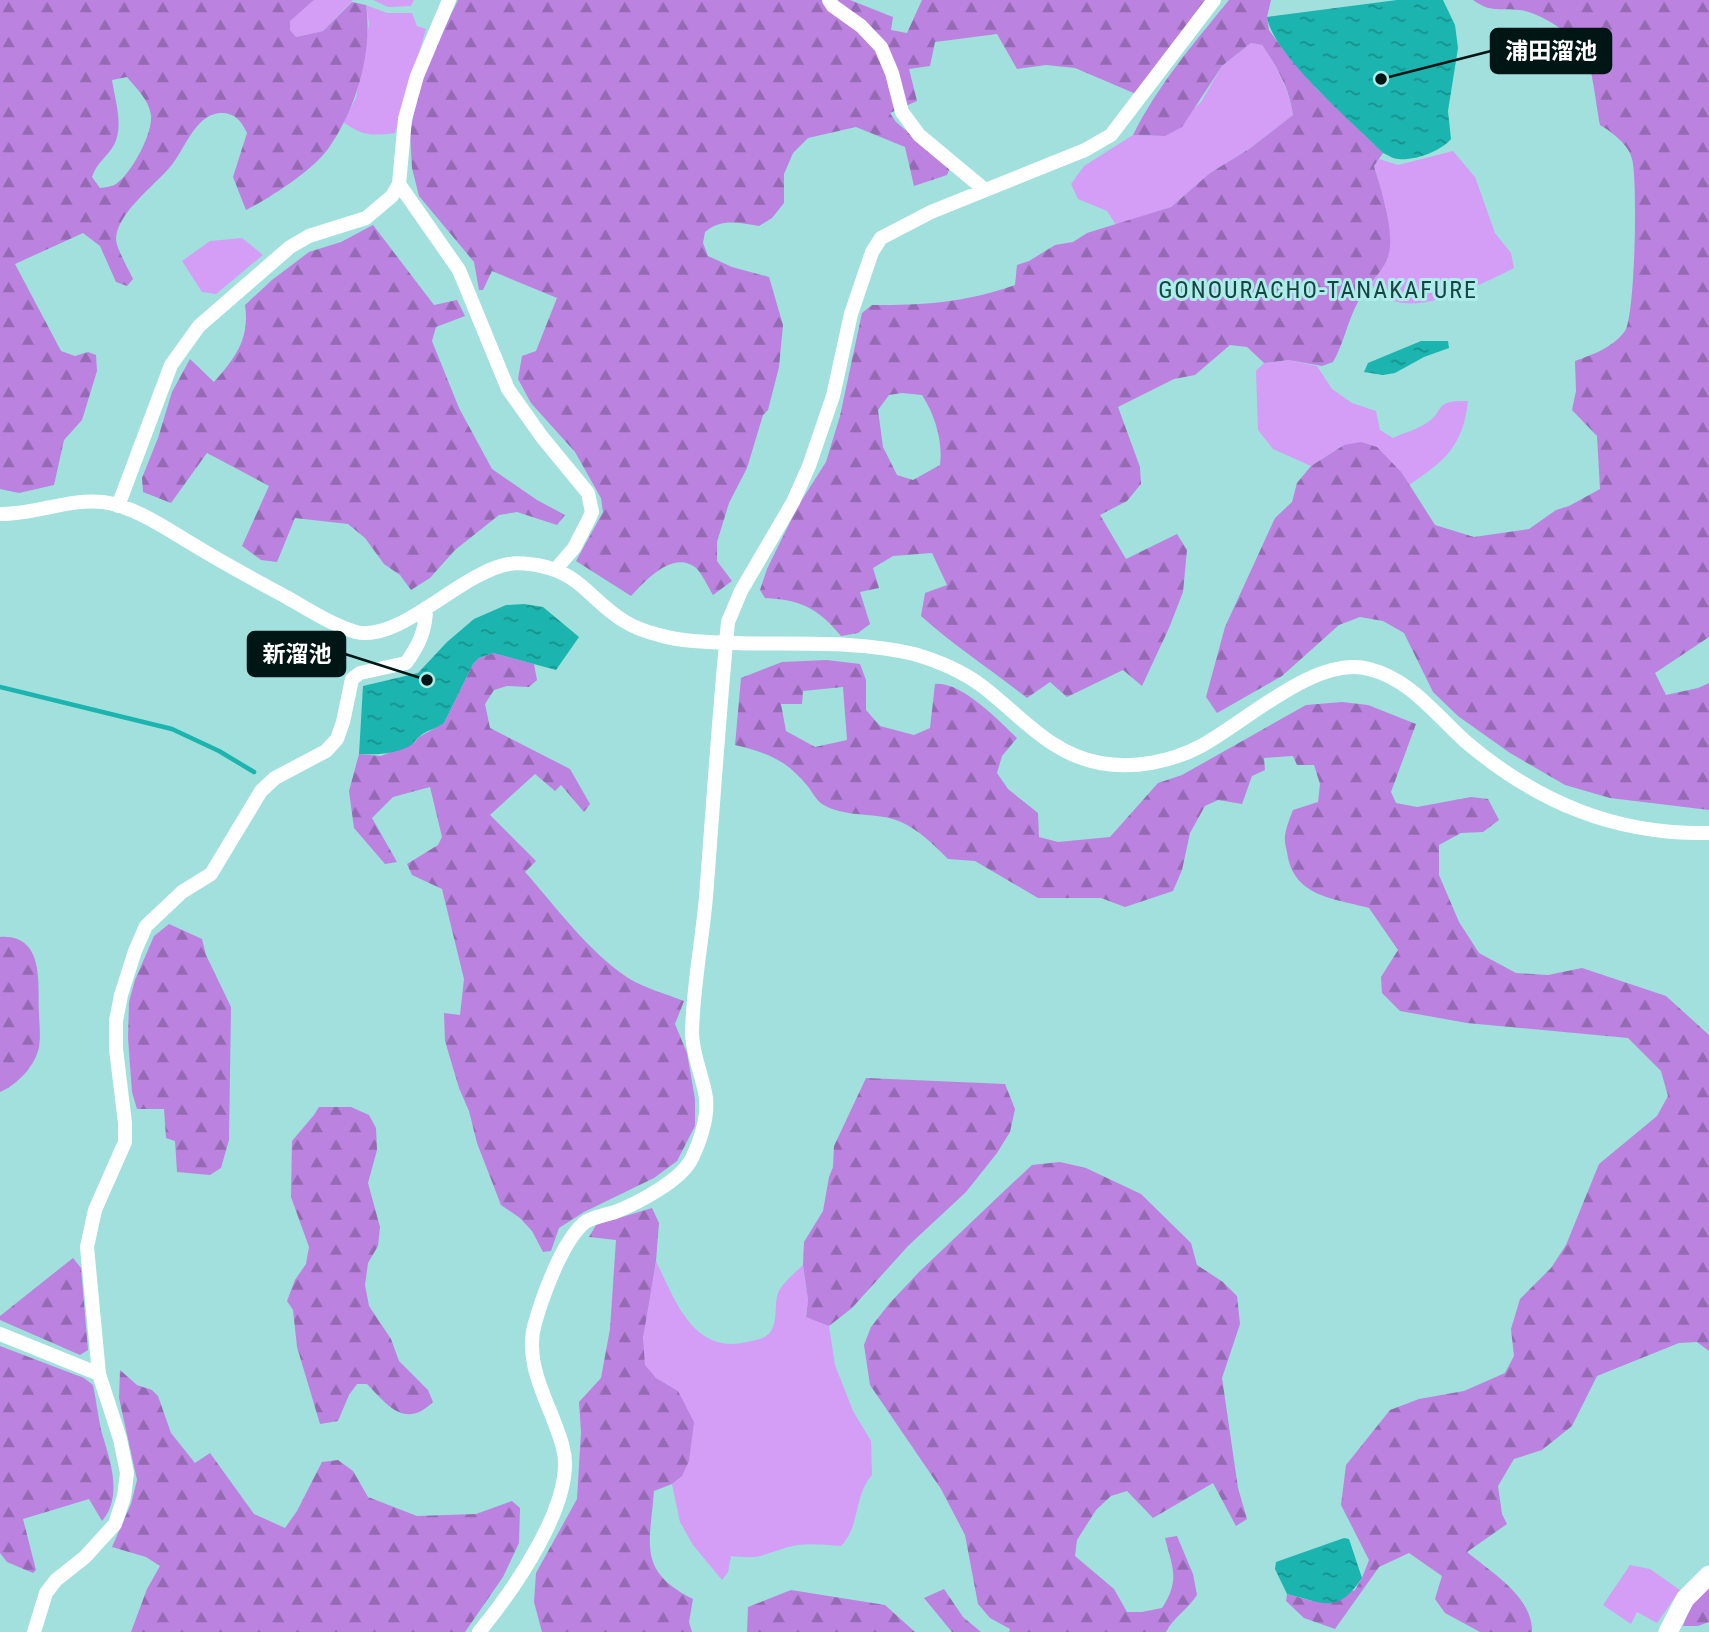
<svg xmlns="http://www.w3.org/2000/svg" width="1709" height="1632" font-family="'Roboto Condensed','Noto Sans JP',sans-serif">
<defs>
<pattern id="forest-firs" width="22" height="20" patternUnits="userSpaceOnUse" patternTransform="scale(1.75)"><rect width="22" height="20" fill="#bb82df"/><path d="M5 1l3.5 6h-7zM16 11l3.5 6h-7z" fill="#9669b4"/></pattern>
<pattern id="water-ripples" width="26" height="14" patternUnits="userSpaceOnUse" patternTransform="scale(1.75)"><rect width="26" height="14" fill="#1bb4af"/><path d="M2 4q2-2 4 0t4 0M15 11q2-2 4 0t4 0" fill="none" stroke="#16918d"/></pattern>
</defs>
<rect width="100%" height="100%" fill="#a1e0dc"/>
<path fill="#d49ef7" d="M314,0h39l-30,31 -27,6 -6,-7v-10z
M373,0h41l-3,6 -23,1z
M366,5l21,8h25l5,13 9,3 -31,104c-24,3 -32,3 -52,-11l13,-24 13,-74z
M1251,43l11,2c16,23 26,43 31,70l-44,34 -39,24 -39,34 -55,18 -9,-14 -29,-12 -7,-15 13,-18 49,-31 32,1 36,-34 21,-36z
M1453,151l22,26 20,56 16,20 3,15c-30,15 -86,44 -121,33 -10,-3 -15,-9 -22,-16l17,-27 -2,-50 -12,-42 5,-7 19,6z
M242,238l21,17 -47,39 -14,-2 -20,-31 28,-20z
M1289,360l28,6 15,23 20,14 24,8 4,19 13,8c10,-5 23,-8 32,-14 22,-13 6,-24 43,-23 -5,45 -23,60 -59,84l-7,-12 -58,-28 -33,21 -38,-17 -15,-19 -2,-59 8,-8z
M656,1261c19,39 37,94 91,81 9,-2 19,-3 24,-11 7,-11 3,-27 7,-38 5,-11 17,-20 25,-28l5,35 -2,16 23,10 6,39 18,46 18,30 1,34c-18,20 -12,52 -31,71 -18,-1 -38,-4 -56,2 -26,8 -25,11 -54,8l-3,16 -6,8 -29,-35 -13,-23 -8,-38 10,-8 -4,-85c-11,-7 -29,-13 -33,-27 -7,-23 7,-78 11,-103z
M1630,1565l20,4 30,21 -23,33 -20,-11 -6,12 -28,-19z"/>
<path fill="url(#forest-firs)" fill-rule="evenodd" d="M0,0h314l-24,21v9l6,7 27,-6 29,-29 14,3c7,47 -10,105 -38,144 -15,21 -58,49 -82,61l-13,-33 14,-44c-6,-13 -13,-21 -28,-20 -25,3 -34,37 -49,54 -16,19 -53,46 -54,72 0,9 13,31 17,40l-6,7 -11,-4 -16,-36 -17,-13 -68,31 46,87 14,5 13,-4 8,3 1,16 -15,49 -18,20 -10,45 -35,8 -19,-4zM127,77c9,11 22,23 24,38 2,19 -20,59 -35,69 -5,3 -10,3 -16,4l-8,-11c5,-15 15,-20 22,-32 10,-19 1,-45 -2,-65z
M458,0h392l43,17 -2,13 16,3 15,-33h283l-69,94 -61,-26 -29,-3 -29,4 -20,-35 -62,8 -5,24 -21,3 8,32 -27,12 6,9 54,46 -3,7 -33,11 -9,-39 -49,-20 -48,11 -15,15 -9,21v29l-12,15 -13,8c-20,-3 -37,-8 -54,6l-2,11 5,13 24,11 37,10 14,48 -4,42 -11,43 -5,5 -16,53 -18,35 -12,39v19l15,20 -19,14c-5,-8 -11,-22 -18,-28 -23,-17 -51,15 -64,29l-55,-35 27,-49 -2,-14 -26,-46 -44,-49 -13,-24 4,-23 14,-5 21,-53 -65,-27 -9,19h-4l-5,-28 -55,-66 -7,-28 -2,-36 12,-58z
M1229,0h42l-4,17 2,13 16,22 31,36 67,65 -9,13c7,24 24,73 12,96 -8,14 -20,26 -28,40 -11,20 -14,41 -25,60l-11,4 -33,-6 -25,3 -17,-16 -17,-2 -35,30 -21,4 -56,28 22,60 1,17 -14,17 -27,14 26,44 51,-25 10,16 -4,42 -14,36 -27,58 -19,-16 -56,27 -17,-15 -23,16c-35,-28 -73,-52 -106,-82l4,-23 22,-8 -15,-32 -39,3 -20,12 6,20 -19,4 10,32 -12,9 -17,3c-23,-28 -40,-36 -76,-38l-5,-8 7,-21 31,-63 28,-44 14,-46 22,-103 10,-8c53,0 92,-2 143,-20l2,-20 12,-4 26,-16 18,-3 14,-9 84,-26 39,-34 39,-24 44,-34c-4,-27 -15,-47 -31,-70l-11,-2 -29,23 -40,61 -17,9 -32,-1c25,-50 61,-92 96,-135zM902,393l20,2c13,20 21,46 18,70l-27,15 -16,-5 -14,-28 -5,-37 11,-15z
M1473,0h236v637l-54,36 11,22 32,-7 11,-5v127l-99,-12 -45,-13 -55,-32 -52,-37 -25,-24 -29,-59 -21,-12 -23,-4 -21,8 -57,51 -65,37 -11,-16 19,-70 50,-109 17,-16 5,-19 14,-17 33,-21 17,-3 16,5 25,26 33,52 39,12 55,-8 27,-19 13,-4 31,-17 -3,-53 -25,-26 4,-19 -1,-30c19,-7 37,-13 50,-30 10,-14 13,-151 7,-172 -3,-14 -20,-27 -32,-34 -4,-20 -7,-53 -14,-70 -8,-19 -47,-43 -66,-45 -21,-2 -29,3 -47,-10z
M373,225l61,80 23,-5 8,16 -29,11 -4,14 27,67 33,61 45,31 28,15 -8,10 -40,-13 -18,3 -44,35 -25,28 -19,12 -11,-15 -16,-11 -19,-26 -17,-14 -53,-6 -18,44 -16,-2 -19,-14 27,-60 -62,-33 -36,50 -28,-11 -1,-14 16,-40 14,-46 18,-33 24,23c21,-24 36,-43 31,-77l27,-25 37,-28 32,-10z
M493,653l41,11 3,16 -8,7 -22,-1 -13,4 -9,14 5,24 80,41 20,35 -6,8 -23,-27 -6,6 -20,-17 -45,41 46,46 -11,11c32,36 62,78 103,106 16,10 38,16 56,23l-9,23 12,29 8,46v27l-18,35 -23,17 -70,34 -25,16 -8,23 -8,1 -11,-21 -12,-13 -19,-13 -24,-62 -8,-32 -10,-23 -14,-47 -1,-28 16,2 4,-36 -22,-90 -30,-14 -5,-11 31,-19 4,-8 -12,-50 -37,10 -21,21 25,44 -12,2 -31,-36 -5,-37 10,-37 22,2 34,-14 4,-5 25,-14 29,-59 6,-6z
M827,660l33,4 6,16v30l14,16 34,9 16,-7 5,-44c26,-3 64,37 82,54l-15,18 -5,17 11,16 30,24 1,24 19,5 52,-5 48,-54 24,-8 124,-70 36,-3 26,3 48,19 -25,68 5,11 21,4 54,-10 17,2 11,21 -16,12 -22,1 -22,12v30l20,47 20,31 37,20 32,2 34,-7 84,28 43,39v316l-12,-9 -18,1 -82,33 -25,50 -30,24 -28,9 -16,27 4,28 5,10 -40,28c25,21 66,45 65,80h-52l-35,-19 -10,-14 7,-23 -33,-23 -30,14 -44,62 -31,-11 -18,-17 1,-7 25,7 43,-11 7,-12 7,-18 -28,-55 5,-40 44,-55 29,-11 45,-8 41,-18 9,-17 -3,-27 9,-30 31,-31 15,-23 33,-81 58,-48 11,-20 -7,-25 -33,-33 -161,-15 -67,-12 -18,-18 -1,-16 17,-27 -29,-42c-36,-10 -76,-11 -82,-56 -1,-5 -3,-11 -2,-16 1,-9 5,-18 8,-26l25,-8 2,-18 -6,-19h-17l-4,-9 -29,2 1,12 -13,6 -10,28 -24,-4 -13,6 -15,27 -8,37 -9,21 -48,16 -24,-9h-63l-63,-37 -27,-2c-14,-14 -29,-29 -47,-37 -23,-11 -55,-3 -79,-18 -7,-5 -11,-15 -17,-21 -22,-25 -38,-30 -70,-38l6,-67 41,-16zM843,687l4,53 -32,7 -29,-16 -5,-27h21l1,-13z
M169,924l33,15 4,16 25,52 -2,133 -8,28 -11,7 -33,-3 -2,-31 -9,-3 -2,-29h-27l-5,-17 -4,-54 1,-36 6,-22 19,-44z
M0,937c44,-3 38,45 39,74 0,14 3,31 -2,43 -6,16 -22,32 -37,38z
M866,1078l139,6 10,25 -5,23 -13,21 -31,39 -58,54 -56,62 -23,18 -23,-9 2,-17 -5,-35 1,-23 19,-31 6,-34 4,-10 1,-21z
M319,1107h32l18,8 7,13 1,22 -9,33 12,44 -2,19 -10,17 -3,22 4,21 22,33 8,22 29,29 5,12c-28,27 -45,4 -66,-18h-10l-8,11 -11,26 -18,3 -23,-77 -4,-37 -6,-9 8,-21 11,-16 3,-17 -18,-50 1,-56 22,-26z
M1060,1162l26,6 55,26 50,49 6,22 26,17 14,14 3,28 -18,54 16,110 9,31 -11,7 -23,-43 -60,35 -26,-27 -16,5 -15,14 -19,30 -2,16 39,33 13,23h15l20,-4c18,-28 11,-39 3,-70l12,-2 16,38 4,21c-9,14 -24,23 -31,37h-157l1,-3 -20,-11 -12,-14 -13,-69 -24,-46 -71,-104 -6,-40 7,-18 18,-23 30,-32 82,-78 31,-29z
M652,1208l7,15 -3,38 -13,77 2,27 11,13 22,13 16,31 -5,39 -7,15 -10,8 -18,7c-4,53 -17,80 39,108l-4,23 3,10h-150l-8,-30 2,-29 41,-74 4,-67 -2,-30 22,-24 9,-49 6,-89 -27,-3 7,-12z
M73,1258l8,10 7,82 -8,5 -80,-35v-4z
M0,1346l84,32 9,7c3,15 5,30 8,45 8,28 23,65 1,91l-13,-22 -66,20 13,51 -3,3 -26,-11 -7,-9z
M120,1370l17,15 15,5 6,6 13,37 24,30 15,-10 44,61 31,14 12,-17 25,-49 16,-2 15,11 15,26 49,19 59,-2 36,-13 8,7 -1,35 -16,34 -38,55h-334l16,-43 13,-23 -14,-9 -34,-10 19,-43 6,-24 -18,-82z
M1709,1587v35l-11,4h-15l9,-25z
M944,1589l19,28 18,15h-29l-28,-34z
M791,1590l94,15 30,27h-168l1,-25z"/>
<path fill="url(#water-ripples)" d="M1397,0h46l12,25 3,23 -10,63 3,28c-10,12 -36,22 -53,20 -5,0 -10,-4 -15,-6 -30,-31 -110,-98 -116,-136z
M1421,341h27l1,7 -25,9 -29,16 -12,2 -19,-3 4,-9z
M524,604l19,3 36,30 -23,33 -63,-17 -14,5 -6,6 -29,59c-8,6 -17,7 -24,13 -5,4 -7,9 -12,11 -16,7 -32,8 -49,7l4,-68 55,-13 29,-31 27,-23 32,-14z
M1344,1538l5,1 13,39c-25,37 -38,25 -75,16l-12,-25 1,-7z"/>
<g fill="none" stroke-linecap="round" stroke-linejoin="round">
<path stroke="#1bb4af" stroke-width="4.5" d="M0,687l172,42 47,22 35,21"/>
<path stroke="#fff" stroke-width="14" d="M829,0l4,6 28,20 20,21 11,26 10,39 17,23 66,55
M399,184l60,86 49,119 34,48 46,56 4,19 -3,7 -15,29 -19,22
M118,506l53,-141 28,-39 91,-79 19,-11 57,-18 26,-22 7,-12 6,-65 12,-43 32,-76
M0,514c35,1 68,-16 103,-12 30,4 61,25 86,40 32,20 66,38 99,56 21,12 44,27 68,34 44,11 105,-60 153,-68 9,-2 19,0 28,1 44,8 53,35 87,56 9,6 23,11 35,14 23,7 50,7 75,8 60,2 121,-3 180,11 24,7 48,17 68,32 38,29 68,68 118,77 34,6 71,-1 101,-17 46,-25 115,-91 168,-77 41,10 67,46 97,73 71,60 149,93 243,91
M0,1334l99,40
M34,1632l12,-39 10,-13 29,-23 30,-33 9,-27 3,-24 -7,-34 -21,-65 -12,-127 8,-37 30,-68v-19l-9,-74v-28l5,-26 14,-44 11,-25 36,-34 29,-18 50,-83 14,-13 51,-27 11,-12 6,-17 9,-43 8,-6 46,-10c13,-18 20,-33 20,-55
M479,1632c33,-40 98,-131 84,-184 -10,-40 -41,-82 -28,-125 8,-28 27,-81 49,-100 8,-6 21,-8 31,-11 23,-9 67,-32 77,-54 8,-17 16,-41 14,-60 -3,-22 -14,-43 -14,-66 1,-45 10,-90 14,-135 7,-91 13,-183 22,-275l13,-31 52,-89 16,-36 24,-70 18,-82 21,-62 9,-14 50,-26 154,-62 26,-15 103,-135"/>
<path stroke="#fff" stroke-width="19" d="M1668,1632l17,-33 24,-24"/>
</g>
<g text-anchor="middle" stroke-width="6" stroke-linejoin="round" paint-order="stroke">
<g font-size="24" letter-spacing="2" fill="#164543" stroke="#aeede9">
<text x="1318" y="298">GONOURACHO-TANAKAFURE</text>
</g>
</g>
<path fill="none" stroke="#001615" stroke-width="2.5" d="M1381 79L1491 51M427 680L345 654"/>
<g fill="#001615" stroke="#aeede9" stroke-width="2.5">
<circle cx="1381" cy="79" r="7"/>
<circle cx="427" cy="680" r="7"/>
</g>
<g fill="#001615" stroke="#001615" stroke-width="2.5">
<rect x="1491" y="29" width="120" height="44" rx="7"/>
<rect x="248" y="632" width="97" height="44" rx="7"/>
</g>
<g font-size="23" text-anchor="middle" font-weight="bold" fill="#fff">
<text x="1551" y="59">浦田溜池</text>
<text x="297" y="662">新溜池</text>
</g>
</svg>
